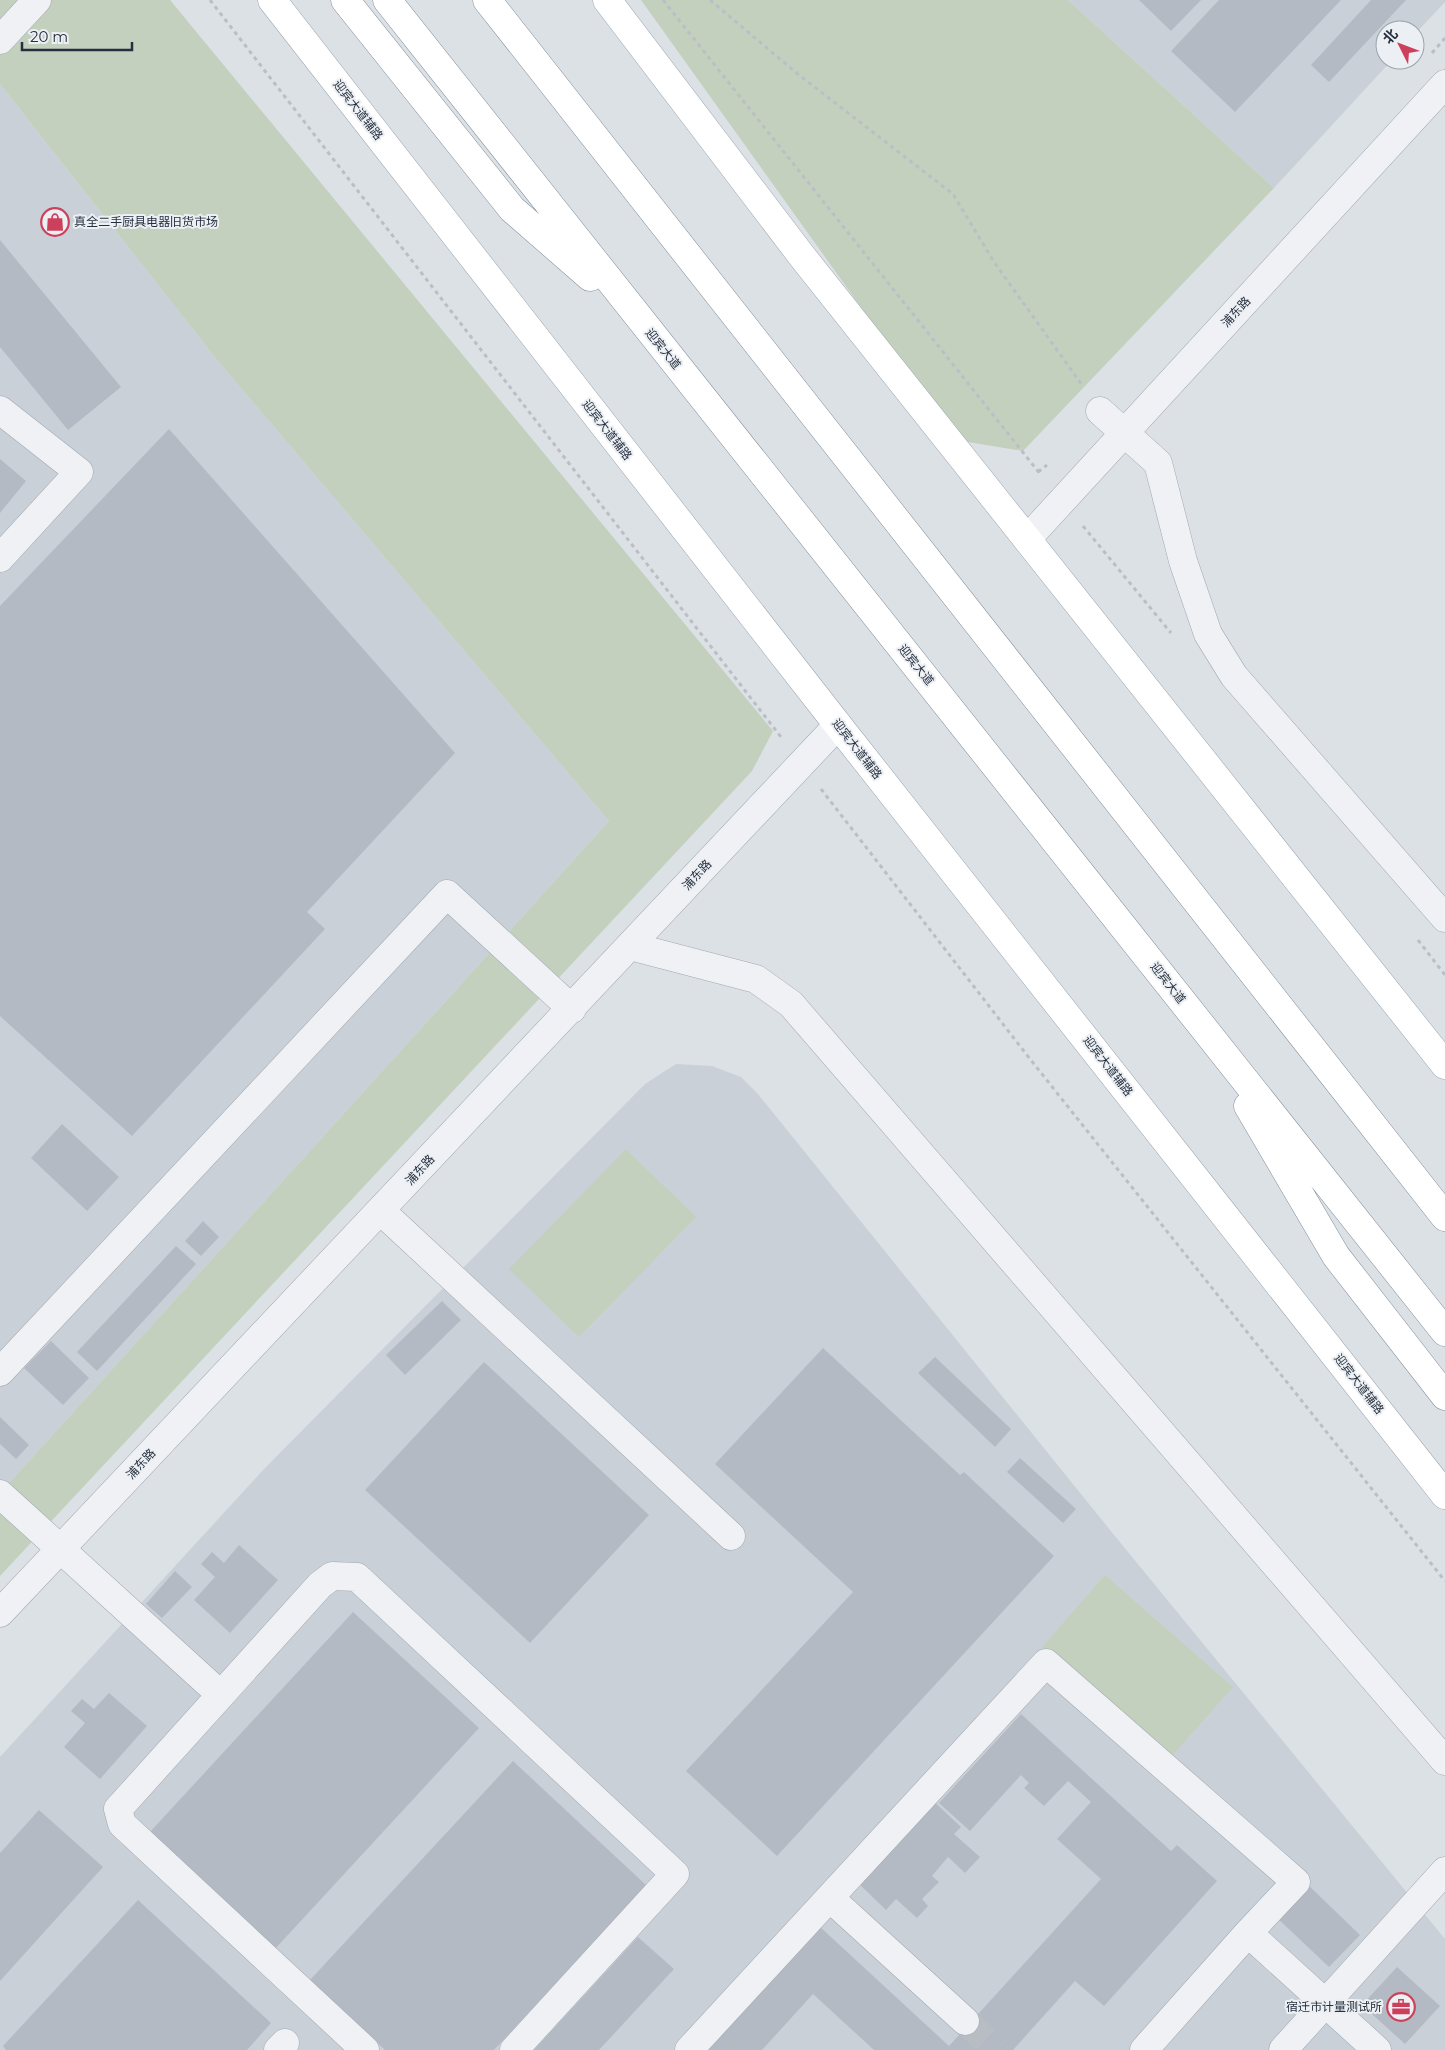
<svg xmlns="http://www.w3.org/2000/svg" width="1445" height="2050" font-family="Montserrat,'Noto Sans SC',sans-serif">
<rect width="100%" height="100%" fill="#dce1e6"/>
<path fill="#cad0d8" d="M1068,0h377v2l-30,32v-4h-30v30h7l-118,128z
M0,84l218,277 391,460 -609,672z
M676,1064l36,2 29,11 17,17 352,436 335,409v111h-1445v-293l264,-288 381,-385z"/>
<path fill="#c3d0bd" d="M0,0h170l603,731 -21,40 -752,805v-83l609,-672 -391,-460 -218,-277z
M641,0h427l206,188 -251,263 -67,-11z
M626,1149l70,68 -117,120 -70,-68z
M1105,1575l128,112 -63,71 -128,-111z"/>
<path fill="#b4bac3" d="M1139,0h62l-30,31z
M1219,0h122l-106,112 -64,-61z
M1371,0h35l-77,82 -18,-17z
M0,240l121,147 -53,43 -68,-83z
M169,429l286,324 -148,159 18,17 -193,207 -132,-120v-410z
M0,459l26,22 -26,32z
M62,1124l57,53 -32,34 -56,-53z
M203,1221l16,16 -18,19 -16,-15z
M176,1246l20,18 -99,107 -20,-19z
M442,1301l19,19 -56,55 -19,-20z
M51,1341l38,37 -26,27 -39,-37z
M823,1348l137,127 4,-3 90,84 -277,300 -91,-85 167,-179 -138,-128z
M935,1357l76,72 -16,18 -77,-74z
M484,1362l165,153 -119,128 -165,-153z
M0,1417l29,28 -13,14 -16,-15z
M1020,1458l56,51 -13,14 -56,-51z
M239,1545l39,35 -48,53 -36,-33 21,-23 -14,-13 11,-12 12,11z
M175,1571l17,16 -30,31 -16,-14z
M353,1612l126,116 -205,222 -125,-117z
M109,1693l38,33 -47,53 -36,-32 21,-24 -14,-12 11,-12 12,10z
M1021,1714l150,137 6,-6 40,36 -113,125 -29,-25 -62,69h-139l-61,-56 -51,56h-56l113,-124 130,120 152,-167 -44,-40 34,-37 -23,-21 -24,25 -20,-18 5,-5 -8,-8 -51,56 -31,-28z
M513,1761l133,124 -152,165h-109l-75,-70z
M927,1795l34,32 -7,7 26,23 -15,16 -17,-16 -16,19 7,6 -17,17 6,7 -11,12 -21,-19 -10,11 -35,-34z
M39,1810l64,57 -103,114v-128z
M1306,1883l54,52 -31,32 -54,-51z
M138,1900l133,123 -24,27h-241l-3,-4z
M638,1937l36,32 -75,81h-65z
M1397,1967l43,39 -35,38 -43,-39z"/>
<g fill="none" stroke-linecap="round" stroke-linejoin="round">
<path stroke="#b8bdc4" stroke-width="28" stroke-dasharray="28 14" stroke-linecap="butt" d="M965,2021l32,29"/>
<defs>
<path id="minor" d="M0,40l37,-40
M0,410l79,62 -79,86
M1100,411l58,52 25,98 25,73 26,42 211,242
M1027,539l418,-455
M630,946l126,33 35,25 654,757
M381,1211l350,325
M0,1372l447,-478 125,115
M0,1494l221,201
M0,1613l838,-888
M830,1898l135,123
M278,2050l7,-7
M365,2050l-243,-226 -4,-15 202,-224 12,-9 25,1 318,297 -161,176
M689,2050l357,-387 250,219 -48,51
M1144,2050l104,-117 129,117
M1283,2050l162,-179"/>
<path id="major" d="M272,0l566,725 607,770
M607,0l194,255 644,810"/>
<path id="highway" d="M345,0l167,209 78,68
M387,0l1058,1332
M487,0l958,1217
M1248,1106l88,150 109,140"/>
</defs>
<use href="#minor" stroke="#a2a8b0" stroke-width="29"/>
<use href="#major" stroke="#9ca6b2" stroke-width="29"/>
<use href="#highway" stroke="#848f9d" stroke-width="29"/>
<path stroke="#bbbfc5" stroke-width="3" stroke-dasharray="4 4" stroke-linecap="butt" d="M210,0l571,737
M663,0l378,475
M710,0l89,75 154,119 41,68 88,123
M1432,53l13,-15
M1038,472l9,-7
M1083,526l88,107
M821,789l209,270 415,522
M1418,940l27,35"/>
<use href="#minor" stroke="#eff1f5" stroke-width="28"/>
<use href="#major" stroke="#fff" stroke-width="28"/>
<use href="#highway" stroke="#fff" stroke-width="28"/>
</g>
<defs>
<symbol id="shop-ring" viewBox="-11 -11 22 22"><circle r="9.5" fill="#ecf0f4" stroke="#cd405b" stroke-width="1.5"/><path d="M-5-2.5h2.3a2.7 3.5 0 0 1 5.4 0H5L5.5 6h-11ZM-1.5-2.5h3a1.5 2.3 0 0 0-3 0Z" fill="#cd405b"/></symbol>
<symbol id="office-ring" viewBox="-11 -11 22 22"><circle r="9.5" fill="#ecf0f4" stroke="#cd405b" stroke-width="1.5"/><path d="M-6-3h4V-5.5h4V-3h4V5H-6ZM-1-4.5V-3h2v-1.5ZM-6 0V1H6V0Z" fill="#cd405b"/></symbol>
</defs>
<g fill-rule="evenodd">
<use href="#shop-ring" x="39" y="206" width="32" height="32"/>
<use href="#office-ring" x="1385" y="1991" width="32" height="32"/>
</g>
<g text-anchor="middle" stroke-width="4" stroke-linejoin="round" paint-order="stroke">
<g font-size="12" fill="#262f3d" stroke="#ecf0f4">
<text transform="translate(358 110) rotate(52)" y="4">迎宾大道辅路</text>
<text transform="translate(1236 312) rotate(-47)" y="4">浦东路</text>
<text transform="translate(663 349) rotate(51)" y="4">迎宾大道</text>
<text transform="translate(607 430) rotate(52)" y="4">迎宾大道辅路</text>
<text transform="translate(916 665) rotate(51)" y="4">迎宾大道</text>
<text transform="translate(857 749) rotate(52)" y="4">迎宾大道辅路</text>
<text transform="translate(697 875) rotate(-47)" y="4">浦东路</text>
<text transform="translate(1168 983) rotate(52)" y="4">迎宾大道</text>
<text transform="translate(1108 1066) rotate(52)" y="4">迎宾大道辅路</text>
<text transform="translate(420 1170) rotate(-47)" y="4">浦东路</text>
<text transform="translate(1359 1384) rotate(52)" y="4">迎宾大道辅路</text>
<text transform="translate(141 1464) rotate(-47)" y="4">浦东路</text>
</g>
<g font-size="12" fill="#262f3d" stroke="#ecf0f4" text-anchor="start">
<text x="74" y="226">真全二手厨具电器旧货市场</text>
<text x="1382" y="2011" text-anchor="end">宿迁市计量测试所</text>
</g>
</g>
<g transform="translate(1400 45) rotate(312)"><circle r="24" fill="#ecf0f4" stroke="#9da3ab"/>
<path d="M0-4L9 19L0 12L-9 19Z" fill="#cd405b"/>
<text y="-8" font-size="14" font-weight="bold" text-anchor="middle" fill="#262f3d">北</text>
</g>
<path d="M22 42v8h110v-8" fill="none" stroke="#262f3d" stroke-width="2.5"/>
<text x="30" y="42" font-size="15" fill="#262f3d" stroke="#ecf0f4" stroke-width="4" paint-order="stroke">20 m</text>
</svg>
